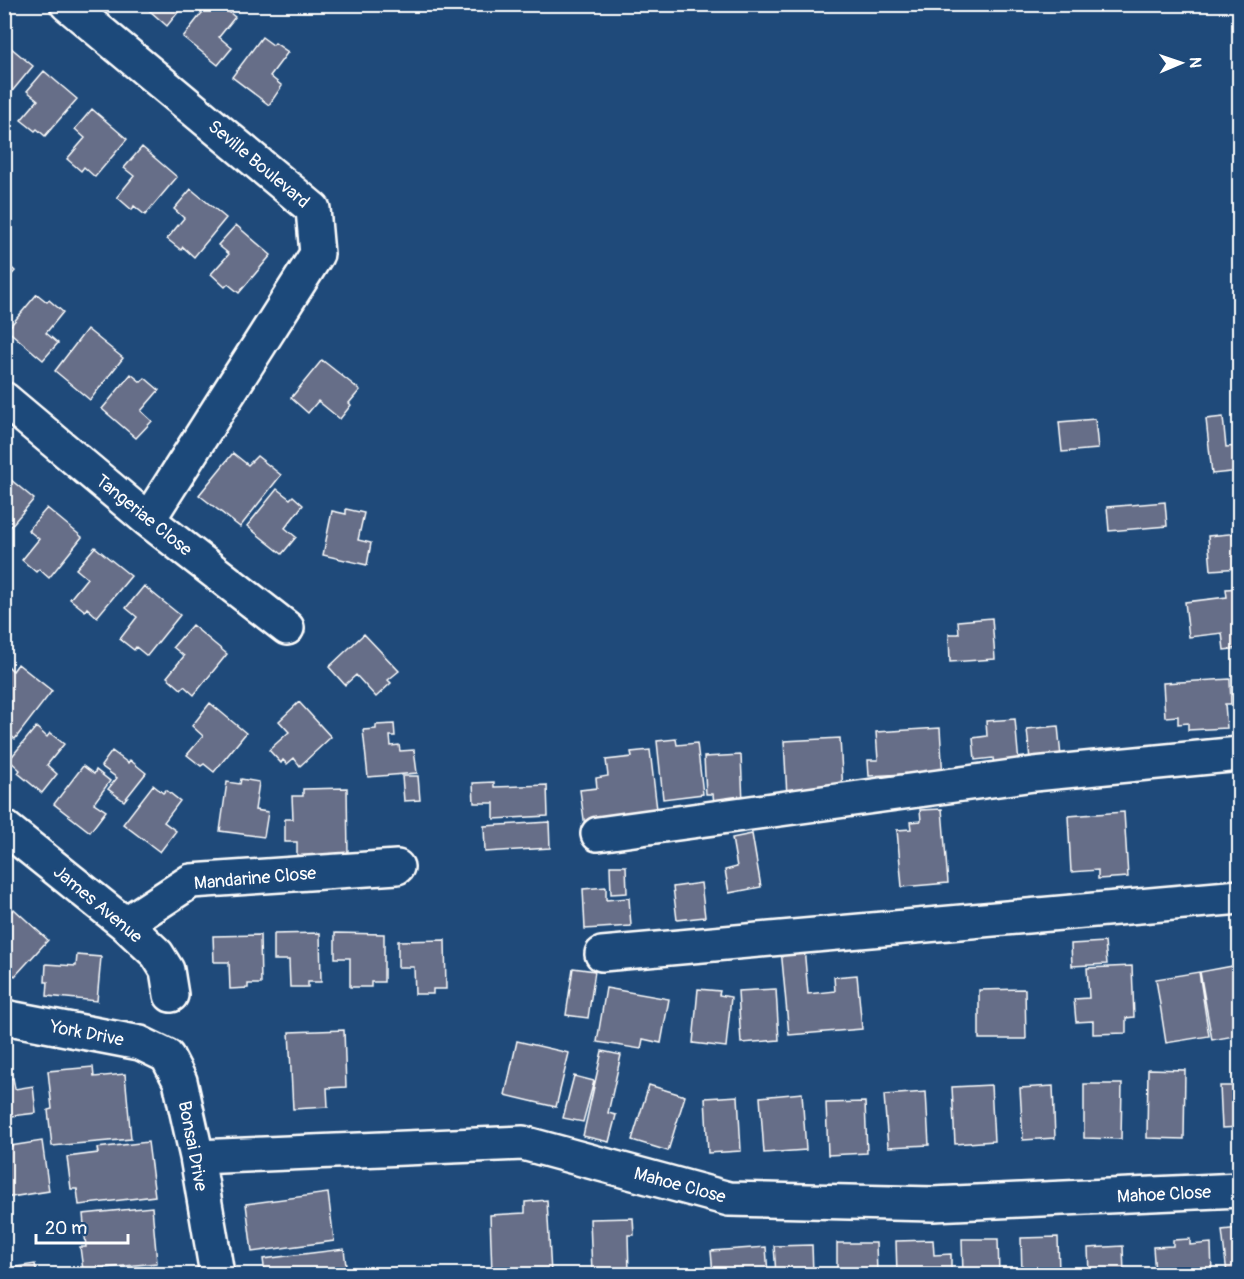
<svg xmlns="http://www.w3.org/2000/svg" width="1244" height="1279" font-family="Pangolin,sans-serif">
<rect width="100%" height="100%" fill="#1f4a7a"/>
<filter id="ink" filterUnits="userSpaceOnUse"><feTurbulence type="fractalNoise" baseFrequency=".0167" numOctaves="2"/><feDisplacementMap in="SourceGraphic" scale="12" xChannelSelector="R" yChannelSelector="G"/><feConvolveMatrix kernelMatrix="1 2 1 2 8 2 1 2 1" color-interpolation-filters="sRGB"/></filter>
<g filter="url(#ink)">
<path fill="#666e88" stroke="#fff" stroke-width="1.5" d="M142,4h47l-3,4 -3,-2 -16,20z
M209,4h10l16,13 -16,20 13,11 -14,17 -35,-28z
M262,37l11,8 2,-2 13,9 -18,24 12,10 -13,19 -37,-28z
M4,42l29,24 -29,35z
M44,71l33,28 -32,37 -8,-7 -2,2 -14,-11 17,-20 -11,-9z
M92,109l35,30 -32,38 -11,-10 -3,4 -14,-12 18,-21 -10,-9z
M142,147l35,30 -32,38 -11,-9 -2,4 -15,-13 17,-21 -10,-8z
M191,189l35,29 -32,39 -11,-10 -2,3 -14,-11 17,-21 -10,-9z
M236,225l35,30 -32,38 -11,-9 -3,3 -14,-13 18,-20 -11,-9z
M4,261l11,10 -11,12z
M37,294l10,8 2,-2 14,12 -17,21 12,10 -15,17 -36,-30z
M87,329l36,29 -33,42 -35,-29z
M322,360l38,30 -11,13 2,2 -11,14 -22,-18 -10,12 -17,-15z
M131,374l10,8 4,-4 14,12 -18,21 11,10 -16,17 -34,-29z
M1223,417l3,30 14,-1v25l-28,3 -6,-55z
M1095,419l3,30 -36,3 -3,-30z
M233,453l15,12 9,-9 24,19 -41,52 -41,-32z
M4,474l30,25 -30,35z
M277,489l13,10 3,-3 10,9 -18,23 11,9 -14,17 -35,-28z
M1165,502l2,24 -58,5 -2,-24z
M47,508l35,29 -33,41 -10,-9 -3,3 -14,-12 17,-21 -11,-9z
M346,509l18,4 -6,27 13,3 -4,22 -44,-10 9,-44 14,3z
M1240,533v35l-29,2 -3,-34z
M95,547l36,29 -34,41 -10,-9 -2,3 -15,-12 17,-21 -11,-9z
M144,586l36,29 -33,41 -11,-9 -2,3 -14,-11 17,-22 -11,-9z
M1240,588v60l-16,2 -2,-17 -33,4 -4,-35 42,-5 -1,-8z
M992,618l3,41 -45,3 -1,-28h10l-1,-13z
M192,625l35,29 -33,41 -10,-9 -3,3 -14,-12 17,-21 -11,-9z
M364,634l35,37 -11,9 3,3 -15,14 -20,-22 -11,10 -16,-18z
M6,664l7,7 5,-7 34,27 -37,48 -7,-5 -4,4z
M1230,679l1,25h-6l2,24 -39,2v-7l-10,1v-8l-13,1 -2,-34z
M299,702l32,35 -31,29 -6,-8 -7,6 -4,-4 -2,3 -12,-13 20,-18 -10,-11z
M210,703l36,30 -32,39 -10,-8 -3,2 -14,-11 16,-19 -11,-10z
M1015,719l4,45 -25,3 -1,-9 -18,2 -2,-22 14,-2 -1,-15z
M394,724l1,12h-5l1,10 8,-1 1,6 14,-1 3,23 -49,4 -5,-47 13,-1v-4z
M1058,726l3,31 -31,3 -3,-31z
M36,727l11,10 3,-4 14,11 -17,21 10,9 -15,19 -24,-20 2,-3 -11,-10z
M940,728l3,51 -38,2 -1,-7 -35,2 -1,-16h10l-2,-28z
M840,738l3,55 -56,3 -3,-55z
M676,739l1,6 20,-2 6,51 -40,5 -6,-58z
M650,750l8,68 -73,9 -5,-37 17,-2 -1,-10 12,-2 -2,-16 26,-3 -1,-5z
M112,751l16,12 2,-3 16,13 -22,28 -16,-12 9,-11 -16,-12z
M741,755l2,48 -29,1 -1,-10h-7l-2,-37z
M83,766l11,8 2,-4 14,11 -16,22 12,8 -16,21 -36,-28z
M402,776h16l2,24 -16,1z
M241,779l18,3 -4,28 13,2 -4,25 -44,-6 7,-49 13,2z
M494,782v5l53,-2 1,31 -54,3v-16h-20l-1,-20z
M153,785l10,8 3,-3 14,11 -16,21 12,9 -16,21 -37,-28z
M347,788l1,68h-51v-14h-12v-23h8l-1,-23h11v-7z
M942,809l6,74 -46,4 -5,-57 14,-1 -1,-7 11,-1 -1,-11z
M1124,812l4,65 -30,2v-9l-27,2 -3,-56z
M549,822l1,26 -65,4 -1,-26z
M752,834l9,53 -32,6 -4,-23 12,-3 -5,-29z
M610,866h16l1,27 -16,1z
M701,883l4,34 -28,3 -4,-33z
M606,887v13l23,-2 2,28 -46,3 -2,-40z
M14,909l34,31 -33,36 -11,-9v-27l3,-2 -3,-3v-17z
M320,933l1,49h-13v5h-18l-1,-27h-15v-26z
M335,933l49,1v48h-13v5h-21v-29h-15z
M260,935l1,49h-13v4l-18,1 -1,-27h-15l-1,-26z
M445,940l1,49h-13v5h-18l-1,-27h-16v-26z
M1105,942l2,22 -35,2 -1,-22z
M804,947l4,47 27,-3 -1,-14 23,-2 5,54 -73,6 -8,-86z
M77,955l24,2 -4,44 -50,-5 1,-14h-3l1,-18 30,2z
M1238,965l2,70 -28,5 -12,-68z
M1132,966l2,51 -8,1v15l-33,1v-13l-17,1 -2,-23 15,-1 -2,-30z
M573,968l22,3 -7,47 -22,-3z
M1199,972l10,64 -43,7 -10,-64z
M606,988l63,11 -8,44 -18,-4 -2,10 -44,-7z
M698,989l22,2 -1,4 12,2 -5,50 -33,-4z
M776,989l3,51 -38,3 -3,-52z
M1025,989l1,50h-47v-49z
M344,1030l2,57 -19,1 1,19 -35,2 -4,-77z
M517,1041l52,12 -13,54 -51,-12z
M602,1051l19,4 -13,58 8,2 -7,27 -26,-6z
M93,1067l1,10 31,-3 6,65 -79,7 -4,-36 4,-1 -4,-38z
M1148,1069l37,1 -1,69 -37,-1z
M574,1076l20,5 -11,41 -20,-4z
M13,1078l2,11 18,-3 3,27 -32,4v-37z
M1084,1084h38l-1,55 -37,-1z
M649,1085l36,11 -17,55 -36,-11z
M991,1085l3,56 -39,3 -3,-57z
M1053,1086l2,52 -32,2 -3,-52z
M1220,1086h20v41l-18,1z
M926,1092l3,53 -41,2 -4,-52z
M802,1093l4,57 -42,3 -4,-56z
M738,1096l3,55 -33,2 -3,-55z
M865,1102l2,51 -39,2 -2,-52z
M42,1141l7,50 -45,7v-51z
M148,1142l7,54 -76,9 -2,-16h-6l-4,-32 31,-4 -1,-5z
M328,1193l6,48 -82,11 -6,-48z
M547,1200l4,74h-59l-2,-59 35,-2v-11z
M152,1207l5,56 -74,7 -3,-23h6l-3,-33z
M633,1218l1,17h-6l1,39h-37l-2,-55z
M1240,1228v46h-13l-5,-44z
M1058,1237l1,37h-37l-1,-36z
M962,1239h36l1,35h-36z
M1190,1239v6l21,-2 1,31h-57l-2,-27 20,-1v-6z
M933,1240l1,15 17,-1v20h-54l-1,-33z
M837,1243h39l1,31h-40z
M812,1245l1,29h-37l-2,-28z
M1123,1246l1,28h-35l-1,-26z
M766,1247l2,27h-55l-2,-23z
M344,1249l3,25h-82l-2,-15z
M35,1264l2,10h-33v-5z
M690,1267l1,7h-40v-4z"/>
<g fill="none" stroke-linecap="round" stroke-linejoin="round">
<defs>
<path id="street" d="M67,4l246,205 4,45 -169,266
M4,399l144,121 139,108
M4,827l121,97 32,30 10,16 4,25
M598,834l436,-60 206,-20
M125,924l66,-43 206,-14
M602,954l638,-57
M4,1017l136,26 27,13 13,25 17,76 20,117
M197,1157l326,-14 206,56 204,5 307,-14"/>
</defs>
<use href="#street" stroke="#fff" stroke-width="38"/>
<use href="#street" stroke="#1f4a7a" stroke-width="33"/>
</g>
</g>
<g text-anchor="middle" stroke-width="6" stroke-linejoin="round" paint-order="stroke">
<g font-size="18" fill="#fff" stroke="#1f4a7a">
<text transform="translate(259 164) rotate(40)" y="6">Seville Boulevard</text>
<text transform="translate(144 515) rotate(39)" y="6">Tangeriae Close</text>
<text transform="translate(255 878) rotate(-5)" y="6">Mandarine Close</text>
<text transform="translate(98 904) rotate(40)" y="6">James Avenue</text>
<text transform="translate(87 1033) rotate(11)" y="6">York Drive</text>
<text transform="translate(193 1146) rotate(79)" y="6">Bonsai Drive</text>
<text transform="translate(680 1185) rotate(15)" y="6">Mahoe Close</text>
<text transform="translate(1164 1194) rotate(-3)" y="6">Mahoe Close</text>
</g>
</g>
<rect width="1244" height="1279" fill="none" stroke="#1f4a7a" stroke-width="24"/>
<rect x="12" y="12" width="1220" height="1255" fill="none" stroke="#fff" stroke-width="2" filter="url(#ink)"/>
<g transform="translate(1181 63) rotate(88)" stroke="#1f4a7a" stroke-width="4.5" paint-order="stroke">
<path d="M0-4.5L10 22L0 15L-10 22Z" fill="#ffffff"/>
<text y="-9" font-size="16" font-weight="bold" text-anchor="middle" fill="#ffffff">N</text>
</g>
<path d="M36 1234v9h92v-9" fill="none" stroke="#ffffff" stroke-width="3"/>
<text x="45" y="1234" font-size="18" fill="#ffffff" stroke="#1f4a7a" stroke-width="4.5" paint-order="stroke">20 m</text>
</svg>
